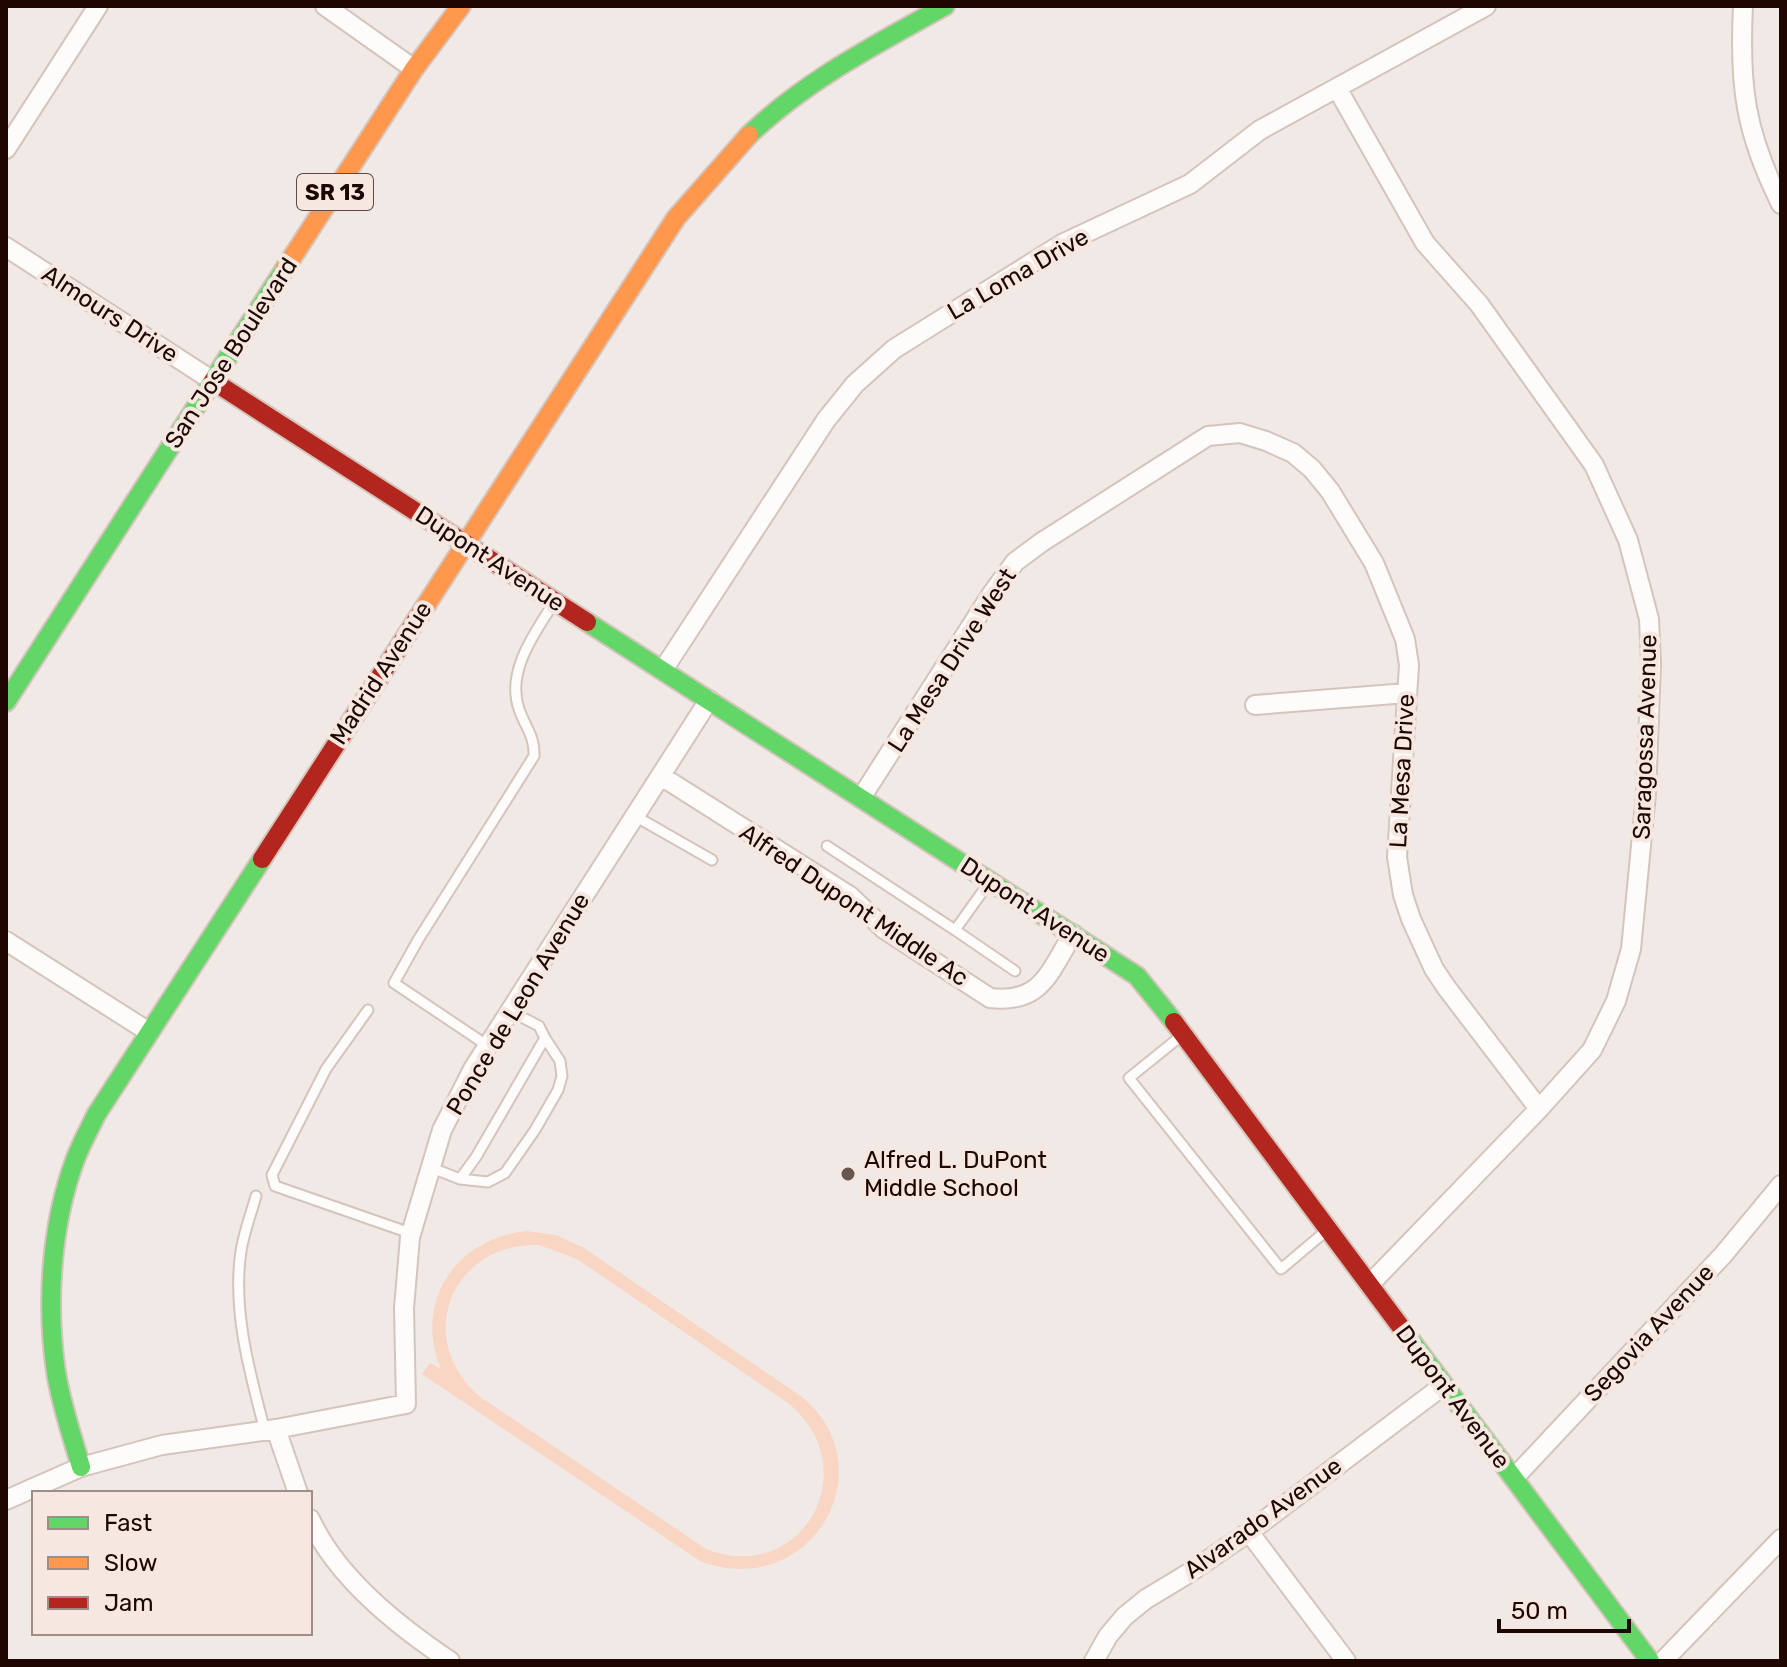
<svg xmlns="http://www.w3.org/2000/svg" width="1787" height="1667" font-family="Rubik,sans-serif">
<rect width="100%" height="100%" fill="#f1e9e6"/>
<path fill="#f9d5c3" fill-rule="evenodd" d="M526,1231l30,4 28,13 218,149c87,72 7,206 -102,164l-278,-187 8,-11 11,6c-28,-68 15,-130 85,-138zM539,1245l38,14 211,144c80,65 14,184 -82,146l-224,-151c-70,-56 -32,-156 57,-153z"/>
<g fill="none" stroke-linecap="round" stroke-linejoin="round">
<defs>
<path id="lane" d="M635,816l77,44
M827,846l128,84 33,-46
M955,930l60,41
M368,1010l-42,59 -54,106 3,11 135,47
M1181,1036l-52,42 152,191 45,-38
M488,1046l-94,-63 24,-43 116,-184c1,-20 -9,-29 -15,-47 -13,-37 15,-75 34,-105
M432,1168l28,11 16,-22 69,-119 -6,-12 -29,-15
M460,1179l28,3 17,-9 30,-43 23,-40 4,-14 -2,-15 -15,-23
M256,1196c-5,18 -12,36 -15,55 -9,59 9,123 24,180"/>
<path id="street" d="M325,6l89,63
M1743,6c-4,80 2,126 38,198
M1337,88l88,155 54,61 115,161 34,75 21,79 2,45 -5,130 -15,155 -15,52 -24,49 -53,59 -169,175
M6,149l92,-143
M6,247l207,134
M663,670l163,-250 29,-36 39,-35 168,-105 128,-60 70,-54 226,-124
M1255,705l152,-12
M661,776l189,120 34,33 106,69c52,6 59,-26 83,-64
M861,798l130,-203 24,-33 27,-20 166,-106 32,-3 26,8 27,12 19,16 18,22 44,72 31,76 4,26 -12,192 6,38 8,24 23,50 12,18 93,122
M6,941l143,91
M276,1429l22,64
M1514,1478l209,-223 58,-70
M6,1500l75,-33 81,-22 114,-16 130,-25 -2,-96 6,-71 32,-107 31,-61 236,-369
M310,1519c27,59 88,107 140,142
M1249,1532l97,129
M1094,1661l14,-25 17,-20 21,-17 43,-26 60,-41 195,-147
M1663,1661l118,-122"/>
<path id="fast" d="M749,135c57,-55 128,-91 196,-129
M587,622l550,354 37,46
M6,702l278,-432
M1409,1338l241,323
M81,1467c-9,-31 -20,-63 -25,-95 -10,-69 -5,-147 19,-212 6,-16 14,-30 21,-45l166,-256"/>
<path id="slow" d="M284,270l130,-201 47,-63
M419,616l257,-398 73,-83"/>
<path id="jam" d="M213,381l374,241
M262,859l157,-243
M1174,1022l235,316"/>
</defs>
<use href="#lane" stroke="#d4c4bc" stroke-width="13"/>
<use href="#street" stroke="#d4c4bc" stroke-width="22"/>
<use href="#fast" stroke="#d4c4bc" stroke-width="22"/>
<use href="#slow" stroke="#d4c4bc" stroke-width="22"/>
<use href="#jam" stroke="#d4c4bc" stroke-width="22"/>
<use href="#lane" stroke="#fdfcfb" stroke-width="9"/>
<use href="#street" stroke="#fdfcfb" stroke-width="18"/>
<use href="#fast" stroke="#63d668" stroke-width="18"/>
<use href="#slow" stroke="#ff974d" stroke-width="18"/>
<use href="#jam" stroke="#b3261e" stroke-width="18"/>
</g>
<circle fill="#675650" stroke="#f6e8e1" stroke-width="3" cx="848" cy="1174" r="8"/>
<g text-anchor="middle" stroke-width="8" stroke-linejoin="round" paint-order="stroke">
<rect fill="#f6e8e1" stroke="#5e4a44" stroke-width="2" x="297" y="174" width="76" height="36" rx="6"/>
<g font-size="22" font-weight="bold" fill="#1d0700">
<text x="335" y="200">SR 13</text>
</g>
<g font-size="24" fill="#1d0700" stroke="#f6e8e1">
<text transform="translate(1018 274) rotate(-30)" y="8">La Loma Drive</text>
<text transform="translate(110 314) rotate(33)" y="8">Almours Drive</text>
<text transform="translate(231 353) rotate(-57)" y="8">San Jose Boulevard</text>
<text transform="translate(490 559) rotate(33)" y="8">Dupont Avenue</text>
<text transform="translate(952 660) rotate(-57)" y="8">La Mesa Drive West</text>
<text transform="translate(381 673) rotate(-57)" y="8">Madrid Avenue</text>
<text transform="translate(1645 737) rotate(-88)" y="8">Saragossa Avenue</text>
<text transform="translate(1402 771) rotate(-87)" y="8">La Mesa Drive</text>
<text transform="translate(854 905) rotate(34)" y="8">Alfred Dupont Middle Ac</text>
<text transform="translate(1035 910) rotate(33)" y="8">Dupont Avenue</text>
<text transform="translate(518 1004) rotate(-59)" y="8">Ponce de Leon Avenue</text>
<text transform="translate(1649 1333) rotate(-47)" y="8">Segovia Avenue</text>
<text transform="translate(1453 1397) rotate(53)" y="8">Dupont Avenue</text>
<text transform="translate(1263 1518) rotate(-36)" y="8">Alvarado Avenue</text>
</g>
<g font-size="24" fill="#1d0700" stroke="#f6e8e1" text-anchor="start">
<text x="864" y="1168">Alfred L. DuPont<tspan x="864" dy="28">Middle School</tspan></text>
</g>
</g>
<rect width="1787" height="1667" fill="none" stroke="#1d0700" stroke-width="16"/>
<rect x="32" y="1491" width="280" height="144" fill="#f6e8e1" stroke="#9f8e87" stroke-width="2"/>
<rect x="48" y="1517" width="40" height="12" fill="#63d668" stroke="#9f8e87" stroke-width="2"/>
<text x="104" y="1531" font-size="24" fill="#1d0700">Fast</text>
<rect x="48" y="1557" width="40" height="12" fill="#ff974d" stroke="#9f8e87" stroke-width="2"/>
<text x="104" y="1571" font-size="24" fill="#1d0700">Slow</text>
<rect x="48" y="1597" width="40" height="12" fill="#b3261e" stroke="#9f8e87" stroke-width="2"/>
<text x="104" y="1611" font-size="24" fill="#1d0700">Jam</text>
<path d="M1499 1619v12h130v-12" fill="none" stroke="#1d0700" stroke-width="4"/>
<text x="1511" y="1619" font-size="24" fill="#1d0700" stroke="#f6e8e1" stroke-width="6" paint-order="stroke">50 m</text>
</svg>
